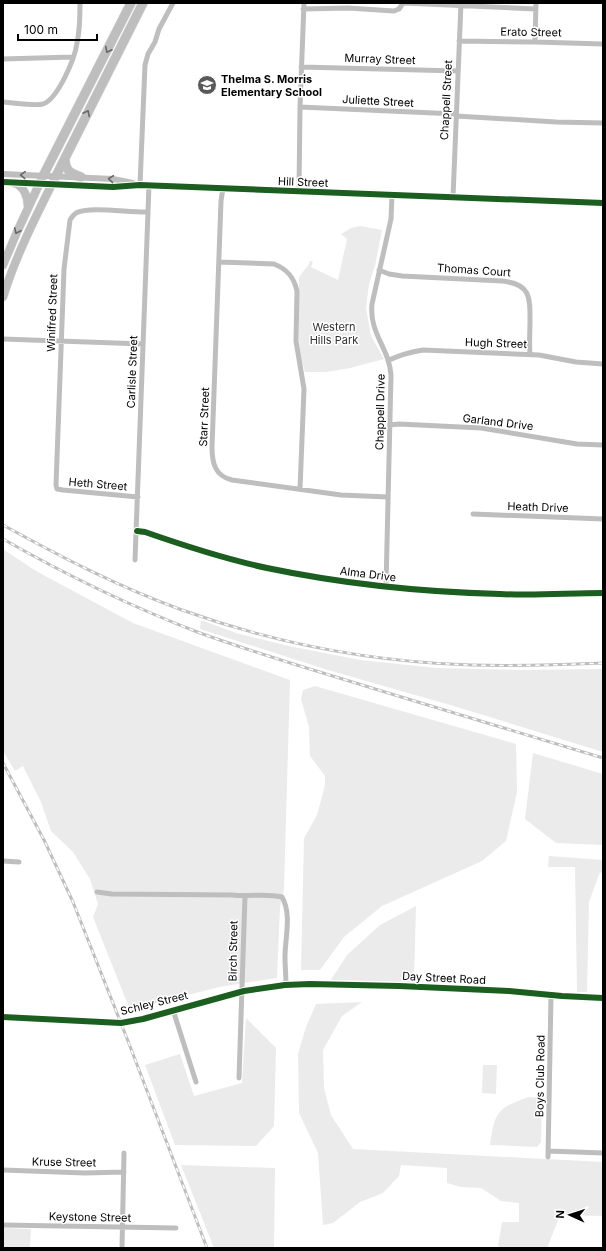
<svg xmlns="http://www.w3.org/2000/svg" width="606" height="1251" font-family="Inter,sans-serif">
<rect width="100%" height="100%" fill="#fff"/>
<path fill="#ebebeb" d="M360,226l22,4 -7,36 -6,18 -3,24 5,28 13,23 -34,9 -24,4h-21l-4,-14 -2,-19v-61c3,-7 9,-10 11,-17h2l1,1 -2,5 27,13 9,-41 -6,-5 10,-6z
M3,549l33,22 97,52 157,57 -6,209 -4,18 -3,71 -58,9 -89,23 -37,-93 5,-13 -8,-25 -17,-27 -22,-21 -10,-29 -18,-36 -8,5 -12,-20z
M201,620l35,13 53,13 71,14 77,8 85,2 81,-1v83l-146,-45 -129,-37 -128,-41z
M315,686l201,58 1,48 -11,49 -24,20 -100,45 -38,31 -24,33h-19l3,-132 13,-23 8,-30v-9l-15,-20 -1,-29 -8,-28 2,-9z
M533,753l70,21v71l-47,-2 -31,-24z
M549,856l54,4v14l-3,-2 -11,30 -2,90h-10l-2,-125h-27z
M416,906l-2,76 -83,-2 16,-25 33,-30z
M362,1002l-20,14 -19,34 1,38 7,27 22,34 250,13v54l-43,-1 -13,33h-45l-4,-2 4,-24h17v-19l-18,-2 -20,-13 -20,-1 -14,-4v-15l-46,-3 -2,11 -16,17 -23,9 -27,21 -10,2 -5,-72 -19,-40 -1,-59 8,-27 10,-23z
M246,1018l30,30 -2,78 -18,20 -81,-1 -30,-80 35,-11 14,42 48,-13z
M483,1065h14l-1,29 -14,-1z
M529,1097l13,1 -1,44 -4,5 -47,-2c5,-34 7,-37 39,-48z
M181,1165l94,3 -1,80h-60z
M3,1228l28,1 -1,19h-27z"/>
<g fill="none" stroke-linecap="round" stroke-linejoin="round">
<defs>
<path id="primary" d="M14,183c10,3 14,14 14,24
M3,265l14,-33 26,-56
M3,297c13,-42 33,-81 53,-121"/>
<path id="motorway" d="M65,158c0,13 5,15 16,19
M43,176l88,-173
M56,176l87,-173"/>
</defs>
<use href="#primary" stroke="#dbdbdb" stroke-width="9"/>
<use href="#motorway" stroke="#dbdbdb" stroke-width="10"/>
<path stroke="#bebebe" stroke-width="5" d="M404,3l132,6
M303,9l45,-1 46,3 5,-2 4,-6
M459,41l76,1 68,2
M535,42l1,-39
M3,59l70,-2
M301,67l157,4
M3,102c9,1 33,4 40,2 15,-5 32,-46 34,-61 3,-13 3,-27 3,-40
M300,107l156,7
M456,116l100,6 47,1
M140,185l5,-120 3,-11 7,-12 4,-13 14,-26
M223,188l-2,13 -9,246c0,16 3,29 20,33l109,15 47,2
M299,191l1,-84 4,-104
M453,197l8,-194
M219,262l55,2c13,5 20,13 23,27l-1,50 8,48 -4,100
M379,270l10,4 13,2 100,5c28,3 28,15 28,39 0,12 -1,23 0,34
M3,339l140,5
M389,360c11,-5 22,-8 34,-10l116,5 37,7 27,2
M390,425l9,-1 82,4 96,16 26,1
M138,497l-75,-7 -6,-1 -1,-4 8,-216 6,-49c2,-3 3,-5 6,-7 13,-7 55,0 72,-1
M473,514l130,5
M137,531l8,1c40,14 80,27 122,36 76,16 155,24 233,26 35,2 69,-1 103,-1
M135,560l14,-375
M386,586l5,-211c-2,-28 -22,-41 -19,-71l19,-85 1,-24
M3,861l16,1
M97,892l15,2 120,1c17,2 33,-2 50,2 10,17 3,41 3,60 0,9 1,19 1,28
M173,1010l23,72
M3,1017l118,6 22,-4 101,-28 41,-6 25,-1 89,2 110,5 53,5 41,2
M239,1078l6,-182
M548,1151l55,2
M548,1157l3,-162
M3,1170l82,3 39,-1
M3,1225l173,3
M122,1248l2,-95"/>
<path stroke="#bebebe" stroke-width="6" d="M3,174l110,5 20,4
M3,182l110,5 27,-2 463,18"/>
<use href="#primary" stroke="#bebebe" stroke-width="8"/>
<use href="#motorway" stroke="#bebebe" stroke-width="9"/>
<defs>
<path id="rail" d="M3,525c58,32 116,62 179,85 92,33 191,52 289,55 44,1 88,0 132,-2
M3,539c63,36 129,68 197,94 58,21 117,38 175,56 76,23 152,46 228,69
M3,763l41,77 29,62 55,139 79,207"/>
</defs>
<use href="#rail" stroke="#bebebe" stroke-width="3"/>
<use href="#rail" stroke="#fff" stroke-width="1.5" stroke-dasharray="4.5" stroke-linecap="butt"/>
<defs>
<path id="cycleway" d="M3,182l110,5 27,-2 463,18
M137,531l8,1c40,14 80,27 122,36 76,16 155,24 233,26 35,2 69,-1 103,-1
M3,1017l118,6 22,-4 101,-28 41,-6 25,-1 89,2 110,5 53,5 41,2"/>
</defs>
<use href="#cycleway" stroke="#fff" stroke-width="8"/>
<use href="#cycleway" stroke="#1b5e20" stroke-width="6"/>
</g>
<defs><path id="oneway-chevron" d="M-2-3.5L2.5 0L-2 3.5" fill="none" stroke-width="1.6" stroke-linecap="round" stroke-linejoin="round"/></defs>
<g stroke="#686868">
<use href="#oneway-chevron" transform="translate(108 50) rotate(117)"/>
<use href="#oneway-chevron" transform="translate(87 113) rotate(-63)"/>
<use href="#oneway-chevron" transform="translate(23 175) rotate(-177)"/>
<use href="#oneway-chevron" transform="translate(111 179) rotate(-174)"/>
<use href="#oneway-chevron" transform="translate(17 231) rotate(115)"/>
</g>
<defs>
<symbol id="school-disc" viewBox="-11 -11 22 22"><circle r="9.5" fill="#595959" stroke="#fff"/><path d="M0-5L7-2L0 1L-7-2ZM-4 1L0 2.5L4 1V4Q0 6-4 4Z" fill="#fff"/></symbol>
</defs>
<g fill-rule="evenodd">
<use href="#school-disc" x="196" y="74" width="22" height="22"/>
</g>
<g text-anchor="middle" stroke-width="3" stroke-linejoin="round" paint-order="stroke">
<g font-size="11" fill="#000" stroke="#fff">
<text transform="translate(531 32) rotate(1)" y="4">Erato Street</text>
<text transform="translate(380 59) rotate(2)" y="4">Murray Street</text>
<text transform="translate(446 100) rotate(-87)" y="4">Chappell Street</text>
<text transform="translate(378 101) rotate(3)" y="4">Juliette Street</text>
<text transform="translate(303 182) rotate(2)" y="4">Hill Street</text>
<text transform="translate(474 270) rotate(4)" y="4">Thomas Court</text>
<text transform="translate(52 313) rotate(-88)" y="4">Winifred Street</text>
<text transform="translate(496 343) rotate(2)" y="4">Hugh Street</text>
<text transform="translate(132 372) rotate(-88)" y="4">Carlisle Street</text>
<text transform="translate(380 412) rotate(-89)" y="4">Chappell Drive</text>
<text transform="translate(204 417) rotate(-88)" y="4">Starr Street</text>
<text transform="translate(498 422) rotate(7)" y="4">Garland Drive</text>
<text transform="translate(98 484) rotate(5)" y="4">Heth Street</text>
<text transform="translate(538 507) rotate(2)" y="4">Heath Drive</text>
<text transform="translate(368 574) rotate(7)" y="4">Alma Drive</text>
<text transform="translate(233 951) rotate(-89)" y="4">Birch Street</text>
<text transform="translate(444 978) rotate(3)" y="4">Day Street Road</text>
<text transform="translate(154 1003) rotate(-14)" y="4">Schley Street</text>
<text transform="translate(540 1076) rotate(-89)" y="4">Boys Club Road</text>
<text transform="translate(64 1162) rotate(1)" y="4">Kruse Street</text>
<text transform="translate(90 1217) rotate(1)" y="4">Keystone Street</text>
</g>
<g font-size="11" font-weight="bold" fill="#000" stroke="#fff" text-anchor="start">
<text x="221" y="83">Thelma S. Morris<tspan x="221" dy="13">Elementary School</tspan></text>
</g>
<g font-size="11" fill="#313131" stroke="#fff">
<text x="334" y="331">Western<tspan x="334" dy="13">Hills Park</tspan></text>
</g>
</g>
<rect width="606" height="1251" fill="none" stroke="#000000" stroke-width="8"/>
<g transform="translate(570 1215) rotate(273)" stroke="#ffffff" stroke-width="3" paint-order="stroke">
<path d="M0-3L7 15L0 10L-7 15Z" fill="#000000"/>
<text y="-6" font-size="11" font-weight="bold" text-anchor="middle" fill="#000000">N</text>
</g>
<path d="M18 34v6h79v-6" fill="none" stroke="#000000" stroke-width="2"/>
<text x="24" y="34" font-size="12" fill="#000000" stroke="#ffffff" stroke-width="3" paint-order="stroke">100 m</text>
</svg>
